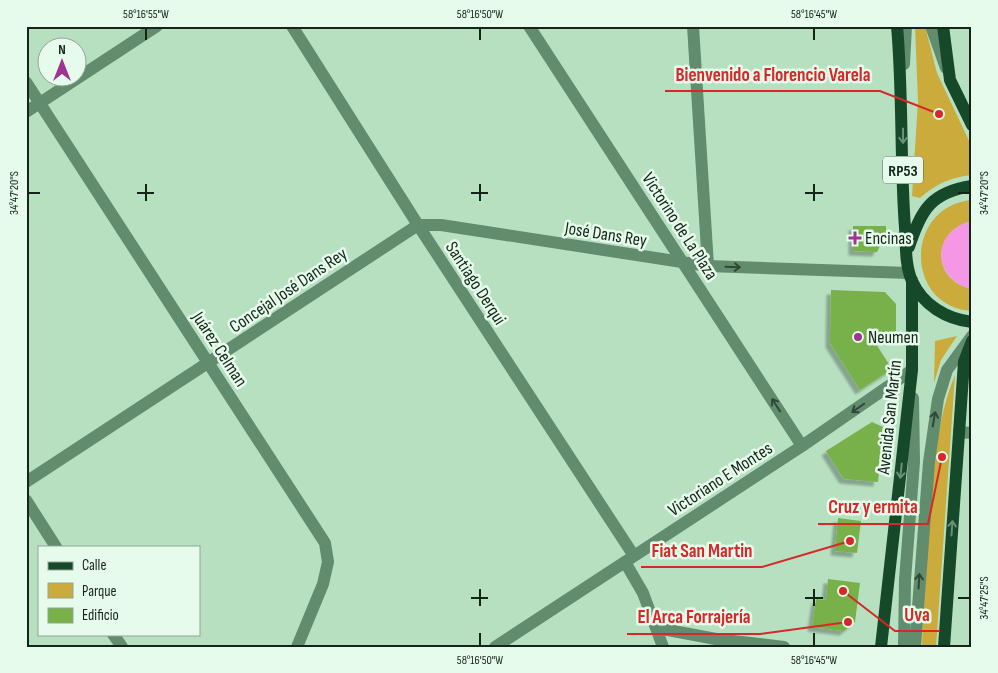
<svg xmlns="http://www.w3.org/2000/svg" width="998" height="673" font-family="'Sofia Sans Condensed',sans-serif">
<defs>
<filter id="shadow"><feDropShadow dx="-4.5" dy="4.5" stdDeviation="1" flood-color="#0004"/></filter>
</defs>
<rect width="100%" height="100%" fill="#b7e0c1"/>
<path fill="#caab3c" d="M915,26h10l12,47 35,74v28c-21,2 -36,9 -52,23l-8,-2 6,-95z
M972,200v21c-40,9 -42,59 0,68v22c-68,-4 -68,-105 0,-111z
M957,336l-16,24 -7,23 1,-42z
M955,375l-19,272h-14c1,-50 5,-99 9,-149 4,-42 8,-84 24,-123z"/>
<path fill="#f697e6" d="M972,221v68c-41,-9 -41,-59 0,-68z"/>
<path fill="#78b148" filter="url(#shadow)" d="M853,226h33v8l-9,18 -24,-1z
M831,290l54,2 11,12v27l-20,13 16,25 -32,21 -30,-47z
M872,422l11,5 -5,55 -34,-3 -18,-28z
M838,518l23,3 -4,32 -22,-2z
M828,579l32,4 -5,39 -11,9 -32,-4 4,-28 10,1z"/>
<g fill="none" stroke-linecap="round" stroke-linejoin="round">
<path stroke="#618c6d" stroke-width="12" d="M292,26l126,199 216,331
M529,26l273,420
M693,26l15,240
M931,26l15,42
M904,64l2,-38
M26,82l299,461 3,19 -5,22 -26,63
M26,112l131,-86
M418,225h23l267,41 201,7
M959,432l13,1
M26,482l392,-257
M26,500l30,47
M625,562l18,31 20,54
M657,628l59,11 68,8
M113,634l9,13
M495,647l307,-201 110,-76
M904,647l1,-67 9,-118 -1,-64
M915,647l14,-185 9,-63 9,-29 25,-34"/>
<path stroke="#16492a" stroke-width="12" d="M897,26c6,68 3,135 8,202 1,16 0,38 7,53 11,24 34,38 60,41
M943,26l7,54 22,45
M909,247c12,-37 22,-55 63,-61
M881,647l31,-277v-90
M944,647l20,-285 8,-21"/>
</g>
<defs><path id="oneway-shaft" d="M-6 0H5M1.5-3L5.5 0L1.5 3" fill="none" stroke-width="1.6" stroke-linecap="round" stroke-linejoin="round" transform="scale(1.25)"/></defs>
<g stroke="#699077">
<use href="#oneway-shaft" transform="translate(903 136) rotate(90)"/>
<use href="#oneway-shaft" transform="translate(901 471) rotate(96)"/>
<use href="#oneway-shaft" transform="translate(952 528) rotate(-86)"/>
</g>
<g stroke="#304836">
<use href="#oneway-shaft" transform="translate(733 267) rotate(2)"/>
<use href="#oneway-shaft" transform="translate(776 405) rotate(-123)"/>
<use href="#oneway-shaft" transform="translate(858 408) rotate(145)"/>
<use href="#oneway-shaft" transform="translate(934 419) rotate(-80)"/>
<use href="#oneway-shaft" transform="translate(919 581) rotate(-87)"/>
</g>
<path fill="none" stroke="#152419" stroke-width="2" d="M146,28v12M480,28v12M814,28v12M146,184v17M480,184v17M814,184v17M28,193h12M137,193h17M471,193h17M805,193h18M958,193h12M480,589v17M814,589v17M471,598h17M805,598h18M958,598h12M480,633v13M814,633v13"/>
<g fill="#a03493" stroke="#e6fbeb" stroke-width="2">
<path d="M852.5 230.5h5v5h5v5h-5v5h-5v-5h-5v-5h5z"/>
<circle cx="858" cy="337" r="5"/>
</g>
<g text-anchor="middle" stroke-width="5" stroke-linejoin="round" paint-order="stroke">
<rect fill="#e6fbeb" stroke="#546458" stroke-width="1" x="883" y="156.5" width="40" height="27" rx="4"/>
<g font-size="16" font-weight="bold" fill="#152419">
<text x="903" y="176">RP53</text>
</g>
<g font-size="18" fill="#152419" stroke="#e6fbeb">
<text transform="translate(680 226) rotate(57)" y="6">Victorino de La Plaza</text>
<text transform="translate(606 234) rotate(9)" y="6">José Dans Rey</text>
<text transform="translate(476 283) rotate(57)" y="6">Santiago Derqui</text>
<text transform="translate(288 290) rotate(-34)" y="6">Concejal José Dans Rey</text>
<text transform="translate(220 349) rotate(57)" y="6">Juárez Celman</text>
<text transform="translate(889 417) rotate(-84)" y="6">Avenida San Martín</text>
<text transform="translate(720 479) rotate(-33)" y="6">Victoriano E Montes</text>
</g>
<g font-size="18" fill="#152419" stroke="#e6fbeb" text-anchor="start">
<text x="865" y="244">Encinas</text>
<text x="868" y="343">Neumen</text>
</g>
</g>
<path fill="none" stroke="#d62828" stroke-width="2" d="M939 114L880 91H665M942 457L928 524H818M850 541L762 567H641M843 591L895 631H940M848 622L760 634H627"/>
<g fill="#d62828" stroke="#e6fbeb" stroke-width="2">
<circle cx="939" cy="114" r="5"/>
<circle cx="942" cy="457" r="5"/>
<circle cx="850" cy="541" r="5"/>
<circle cx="843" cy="591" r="5"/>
<circle cx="848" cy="622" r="5"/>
</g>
<g font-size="19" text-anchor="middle" font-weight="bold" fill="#d62828" stroke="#e6fbeb" stroke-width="5" stroke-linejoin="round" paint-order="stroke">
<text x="773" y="81">Bienvenido a Florencio Varela</text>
<text x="873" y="513">Cruz y ermita</text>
<text x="702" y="557">Fiat San Martin</text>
<text x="917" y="621">Uva</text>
<text x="694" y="623">El Arca Forrajería</text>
</g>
<rect width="998" height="673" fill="none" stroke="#e6fbeb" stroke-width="55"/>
<rect x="38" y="546" width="162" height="90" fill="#e6fbeb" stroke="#92a597"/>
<rect x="48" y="562" width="25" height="8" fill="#16492a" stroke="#92a597"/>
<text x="82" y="570" font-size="15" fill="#152419">Calle</text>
<rect x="48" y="583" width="25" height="15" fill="#caab3c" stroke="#92a597"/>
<text x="82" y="596" font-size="15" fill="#152419">Parque</text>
<rect x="48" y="608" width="25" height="15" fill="#78b148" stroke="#92a597"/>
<text x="82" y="620" font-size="15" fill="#152419">Edificio</text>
<g transform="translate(62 62)"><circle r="24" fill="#e6fbeb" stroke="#92a597"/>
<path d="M0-4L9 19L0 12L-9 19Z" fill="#a03493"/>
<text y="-8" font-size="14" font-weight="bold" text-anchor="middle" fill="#152419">N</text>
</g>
<rect x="28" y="28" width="942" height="618" fill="none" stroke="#152419" stroke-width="2"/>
<g font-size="12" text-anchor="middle" fill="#152419">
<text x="146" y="18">58°16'55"W</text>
<text x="480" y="18">58°16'50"W</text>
<text x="814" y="18">58°16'45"W</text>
<text transform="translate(14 193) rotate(-90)" y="4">34°47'20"S</text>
<text transform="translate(984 193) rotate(-90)" y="4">34°47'20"S</text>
<text transform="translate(984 598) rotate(-90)" y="4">34°47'25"S</text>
<text x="480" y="664">58°16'50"W</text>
<text x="814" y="664">58°16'45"W</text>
</g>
</svg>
